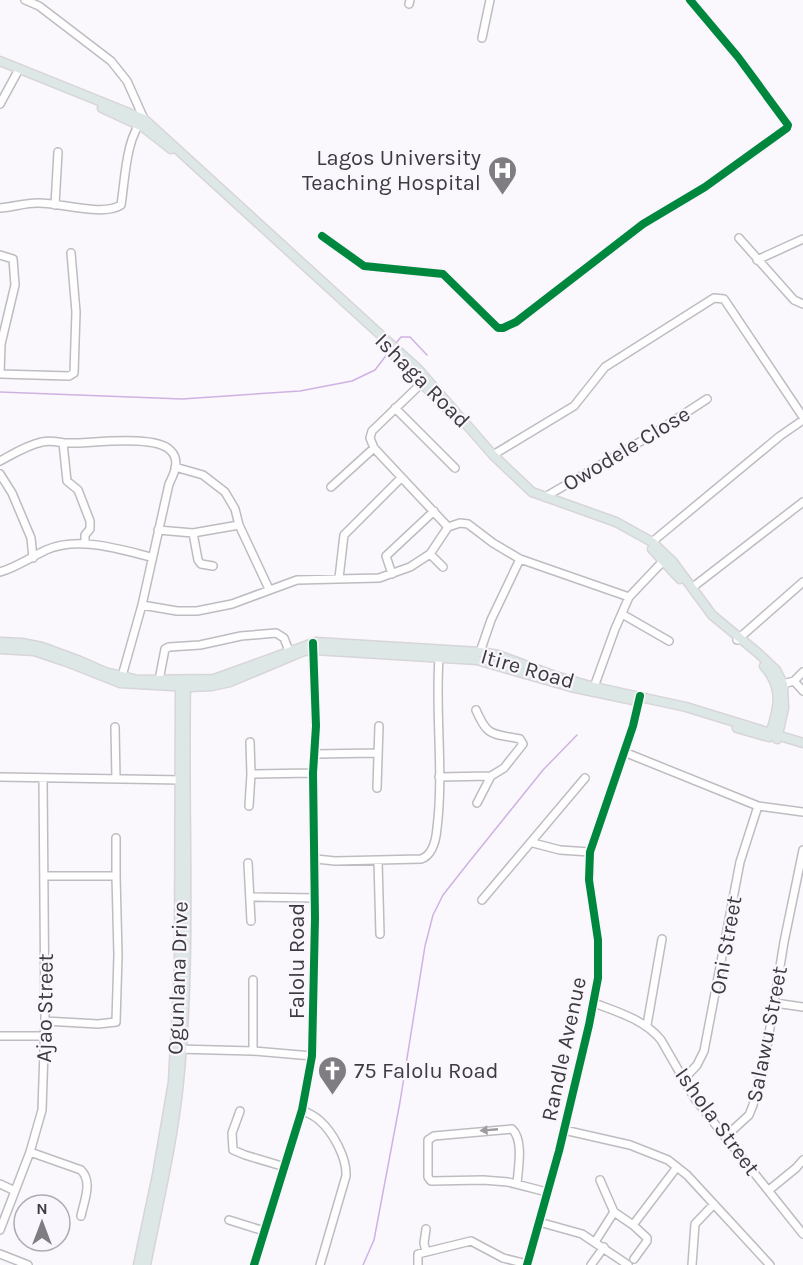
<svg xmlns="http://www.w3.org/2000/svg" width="803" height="1265" font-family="Karla,sans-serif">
<rect width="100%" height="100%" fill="#faf8fc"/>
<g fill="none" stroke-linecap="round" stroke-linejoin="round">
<path stroke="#cfb2e4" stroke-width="1.5" d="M396,343l5,-6h9l17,18
M0,392l182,7 118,-8 52,-10 23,-11 16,-21
M363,1265l11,-25 26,-138 25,-156 8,-31 10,-20 26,-33 74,-92 34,-35"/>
<defs>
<path id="minor" d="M409,4l1,-4
M482,38l8,-38
M0,104l18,-33
M55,205l3,-53
M0,208c13,-1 25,-5 37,-5 22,-1 65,14 84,2 4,-25 5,-70 23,-86l-17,-38 -16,-20 -72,-55 -14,-6
M322,236l42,30 79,8 55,54h5l13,-6 127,-98 62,-37 82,-59 1,-3 -50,-68 -48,-57
M739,238l55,62 9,4
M0,255l13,4 2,26 -14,59 -1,30
M757,260l46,-21
M0,374l69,2 5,-3 2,-61 -5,-59
M424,381l-52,50 -2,7 4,10 74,79 12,-4 8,1 25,19 27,16 109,38
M395,408l60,60
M63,443l4,38 11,9 12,31v8l-5,6v9
M493,455l81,-49 31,-39 109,-69 10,1 79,118
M0,461c13,-7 27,-16 42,-19 8,-2 15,0 23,1 23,1 89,-9 105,7 11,10 4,24 -1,34l-27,121 -20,71
M175,467l28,8 22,17 10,17 4,16 30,64
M0,474l12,19 19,45 2,20
M331,487l43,-39
M545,497l105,-61 57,-37
M158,530l35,3 46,-8
M193,533l5,27 3,4 12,2
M652,542l128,-106 23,-16
M430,554l13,13
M0,572c17,-5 31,-15 46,-22 32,-14 73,-1 105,7
M392,574l-6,-18 48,-45
M339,578l5,-43 57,-57
M693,587l110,-85
M142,605l35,6h20l35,-7 65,-24 82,-2 31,-11 20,-13 18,-27
M622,614l47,27
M737,640l66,-58
M480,652l11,-32 29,-61
M159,680l6,-31 4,-2 31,-2 41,-9 35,-3 8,5 5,13
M794,681l9,10
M783,684l11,-3 9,-9
M594,687l21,-58 14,-32 37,-39
M115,727l1,52
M624,752l134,54 45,6
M315,754l62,-1
M251,774l62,-1
M0,777l183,3
M439,777l52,-1 13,-8 19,-24 -3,-5c-28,-6 -32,-1 -44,-29
M377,788l2,-62
M477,803l14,-27
M249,806l2,-32 -1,-32
M533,843l27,7 30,2
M316,859l19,2 86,-2c12,-4 15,-19 16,-31 7,-56 -2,-114 2,-170
M378,861l2,73
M248,863l3,58
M44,876h72v-38
M251,897l64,1
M482,900l103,-122
M594,1003c24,9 51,17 67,37l34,59 108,135
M775,1003l28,4
M45,1021l53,3 18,-2 2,-67 -2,-79
M647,1025l15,-86
M0,1036h43
M177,1049l76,2 59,5
M253,1051v-71
M684,1079l13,-14 7,-14 36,-189 18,-56
M302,1110c6,3 13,6 17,10 14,12 28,38 27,56l-26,89
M240,1111l-8,22 1,17 12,5 40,12
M564,1130l66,15 38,15 19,15 83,90
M725,1137l24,-22 4,-10 14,-59 17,-104 19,-92
M30,1152l51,18c12,12 3,31 0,46
M0,1184l15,7
M517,1184c1,-15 7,-44 -5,-55l-78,7 -6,4v37l3,4 52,-1 25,2 39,10
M769,1190l27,-22 7,-8
M614,1212l19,13 14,13v3l-13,18
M229,1220l35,11
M539,1222l43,12 46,31
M633,1225l44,-58
M0,1230l30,-78 12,-42 3,-89 -2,-243
M595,1242l19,-30 -14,-32
M426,1252l-2,-9 2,-14
M0,1254l28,11
M254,1265l48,-155 10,-54 3,-138 -2,-145 3,-47 -3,-80
M418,1265v-11l53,-13 32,17 24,6
M527,1265l32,-114 30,-126 9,-47v-38l-9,-60 1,-28 43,-126 7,-30
M591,1265l13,-18
M692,1265l3,-41 19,-20"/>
<path id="major" d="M0,61l144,58 274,250 75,86 39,37 84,30 36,20 21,20 39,53 46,38 18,17 7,14 1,24 -7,31
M102,108l41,19 28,22
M394,355l54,55
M652,549l28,30
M0,642l22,1 20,4 38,14 25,11 33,8 76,-1 102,-37 164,10 18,3 57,21 39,11 92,20 117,36
M0,649l34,2 33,11 53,21 70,4 22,-1 18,-4 74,-31 10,-1 163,10 94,27 62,13
M764,666c21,23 14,44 5,71
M737,728l28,8
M138,1265l19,-90 16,-93 6,-114 1,-284
M146,1265c12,-61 27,-122 33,-184 13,-132 4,-265 7,-397"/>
</defs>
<use href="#minor" stroke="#bebcc0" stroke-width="10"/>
<use href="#major" stroke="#d7d5d8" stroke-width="11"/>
<use href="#minor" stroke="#fefeff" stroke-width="7"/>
<use href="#major" stroke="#dde7e6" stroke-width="8"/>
<defs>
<path id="cycleway" d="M322,236l42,30 79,8 55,54h5l13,-6 127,-98 62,-37 82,-59 1,-3 -50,-68 -48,-57
M254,1265l48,-155 10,-54 3,-138 -2,-145 3,-47 -3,-83
M527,1265l32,-114 30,-126 9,-47v-38l-9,-60 1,-28 43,-126 7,-30"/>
</defs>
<use href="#cycleway" stroke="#faf6fe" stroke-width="11"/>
<use href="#cycleway" stroke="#00873e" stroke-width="8"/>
</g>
<defs><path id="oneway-solid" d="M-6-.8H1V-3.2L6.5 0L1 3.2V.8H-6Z" transform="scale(1.5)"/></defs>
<use fill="#9e9c9f" href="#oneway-solid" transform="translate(489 1130) rotate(175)"/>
<defs>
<symbol id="hospital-pin" viewBox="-11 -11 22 30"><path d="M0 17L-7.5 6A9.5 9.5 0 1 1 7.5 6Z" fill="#7f7d81" stroke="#faf6fe"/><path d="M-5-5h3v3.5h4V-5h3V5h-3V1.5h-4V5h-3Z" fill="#fff"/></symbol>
<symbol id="church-pin" viewBox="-11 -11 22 30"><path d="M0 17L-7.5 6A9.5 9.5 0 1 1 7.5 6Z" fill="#7f7d81" stroke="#faf6fe"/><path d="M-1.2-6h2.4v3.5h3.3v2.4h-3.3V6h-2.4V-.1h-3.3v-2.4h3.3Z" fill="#fff"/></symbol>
</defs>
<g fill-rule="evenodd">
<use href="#hospital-pin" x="486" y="154" width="33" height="45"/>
<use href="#church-pin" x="316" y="1054" width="33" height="45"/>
</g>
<g text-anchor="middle" stroke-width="4.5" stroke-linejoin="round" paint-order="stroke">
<g font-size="22" fill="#3d3b3f" stroke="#faf6fe" text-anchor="end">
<text x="481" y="165">Lagos University<tspan x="481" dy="25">Teaching Hospital</tspan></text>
<text x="354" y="1078" text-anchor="start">75 Falolu Road</text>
</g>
<g font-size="22" fill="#3d3b3f" stroke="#faf6fe">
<text transform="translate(423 380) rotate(45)" y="8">Ishaga Road</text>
<text transform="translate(626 448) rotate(-31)" y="8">Owodele Close</text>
<text transform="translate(528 668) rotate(16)" y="8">Itire Road</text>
<text transform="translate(725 945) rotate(-80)" y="8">Oni Street</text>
<text transform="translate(296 961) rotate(-90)" y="8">Falolu Road</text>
<text transform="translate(177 978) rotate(-88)" y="8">Ogunlana Drive</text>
<text transform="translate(44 1008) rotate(-89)" y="8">Ajao Street</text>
<text transform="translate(766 1034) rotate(-79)" y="8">Salawu Street</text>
<text transform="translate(563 1049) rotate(-78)" y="8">Randle Avenue</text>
<text transform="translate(718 1121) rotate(54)" y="8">Ishola Street</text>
</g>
</g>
<g transform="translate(42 1223)"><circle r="28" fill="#faf6fe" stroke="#aeabb2" stroke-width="1.5"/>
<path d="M0-4.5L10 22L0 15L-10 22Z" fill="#7f7d81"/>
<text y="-9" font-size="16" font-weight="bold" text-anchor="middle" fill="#3d3b3f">N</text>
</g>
</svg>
